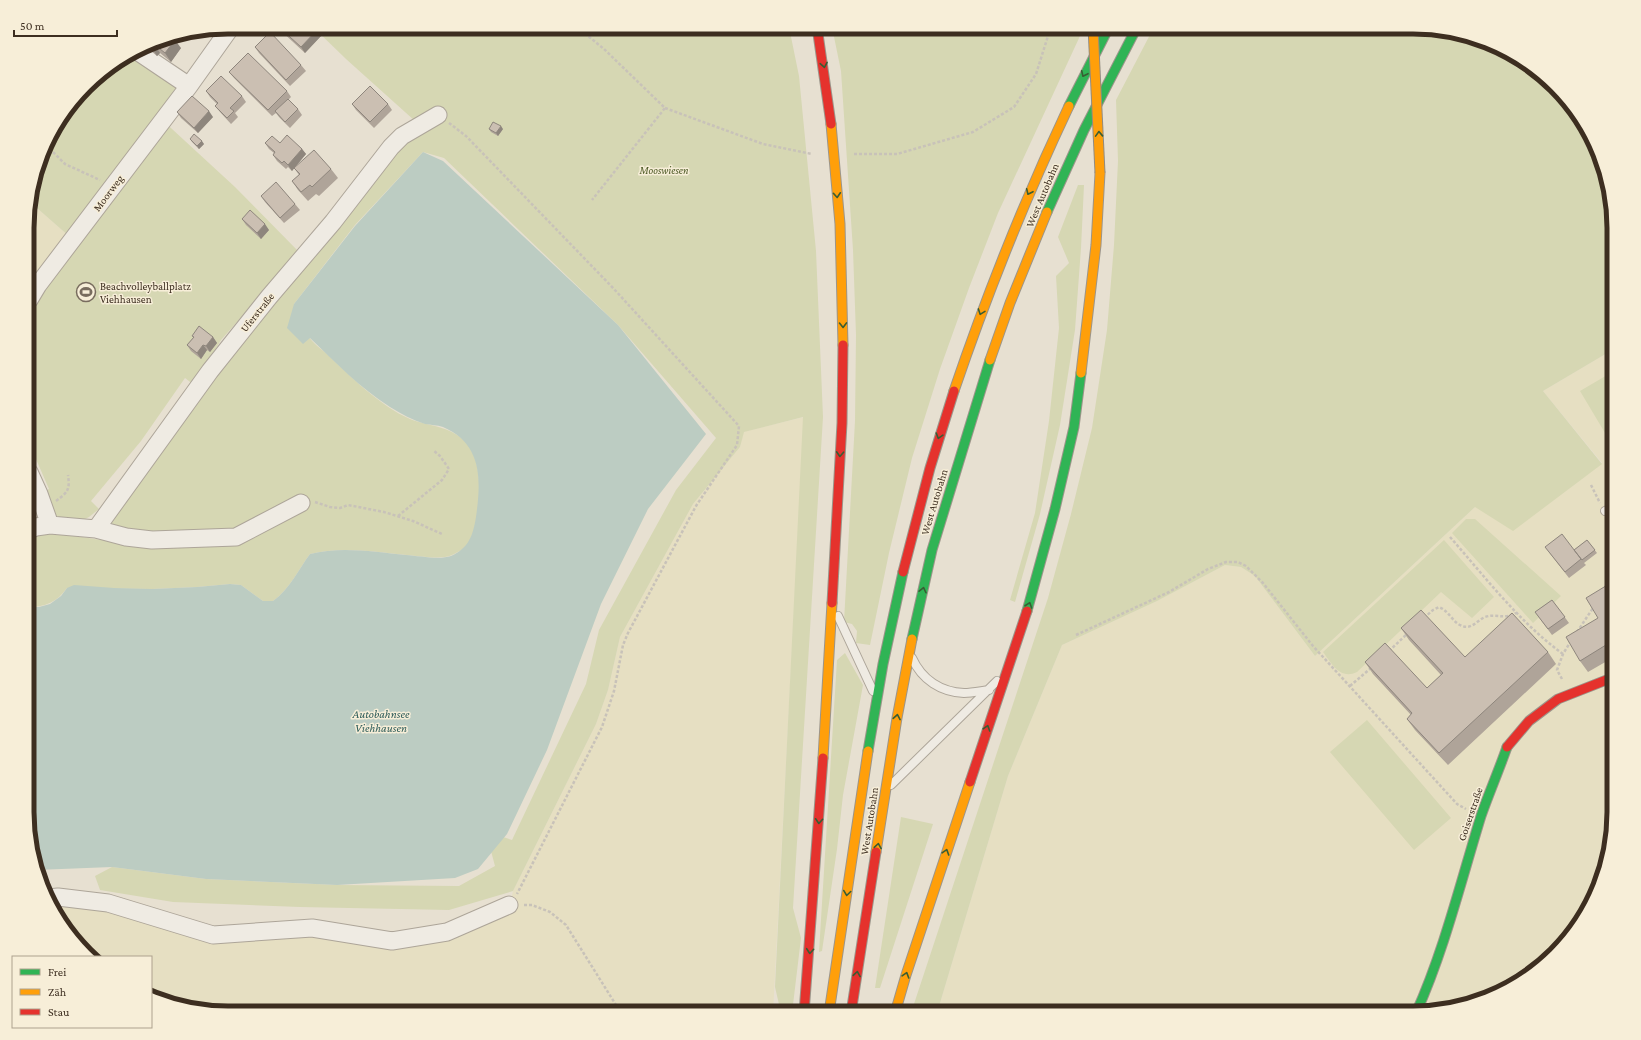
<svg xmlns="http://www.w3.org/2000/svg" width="1641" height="1040" font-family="'Crimson Pro',serif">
<rect width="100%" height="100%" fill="#e7e0d1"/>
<path fill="#e6dfc2" d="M29,201l41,36 -41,55z
M1614,349v476l-11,51 -23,47 -34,40 -33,23 -48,20 -39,7h-489l71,-237 54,-131 95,-44 68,-36 16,2 14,9 60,80 160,-149 127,-44 -59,-72z
M804,417l-31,596h-545l-64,-11 -13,-6v-39h-56l-34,-34 -12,-24 31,3 89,23 111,6 95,12 134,-32 4,-20 83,-167 12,-34 12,-53 73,-133 47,-57 3,-15z"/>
<path fill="#d6d7b3" d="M313,27h476l10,49 17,175 7,166 -30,491 8,30 -9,75h-11l-6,-26 28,-570 -59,15 -4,15 -47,57 -73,133 -12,53 -12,34 -83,167 -64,19 -149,-3 -127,-5 -73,-12 -5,-14 17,-9 94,12 131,6 122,1 36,-20 -7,-26 12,-4 12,4 74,-156 13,-54 77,-140 40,-52 -98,-113 -174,-167 -21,-6 -68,73 -61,79c5,11 9,23 15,33 4,6 12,12 18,17 23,22 53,52 83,65 21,8 44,7 59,27 16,22 12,78 -2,100 -3,3 -11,7 -15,9 -11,5 -33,1 -45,0 -32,-3 -66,-9 -97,-1 -12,16 -20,35 -37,47h-10l-22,-16 -11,-1 -33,3 -45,2 -85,-1c-10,14 -22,19 -38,19v-70c23,-7 50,0 73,3l12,-24 10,-17 97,-129 194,-249 -69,-62z
M832,27h247l1,9 -82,177 -29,75 -29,81 -28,89 -23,95 -19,92 -14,-2 1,-12 -5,-7 -8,-2 11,-201 1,-86 -3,-85 -12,-179z
M1154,27h259l64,11 47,23 31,25 32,41 20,49 7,39v134l-71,42 59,73 -89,67 -38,-24 -160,149 -60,-80 -14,-9 -16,-2 -68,36 -95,44 -54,131 -71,237h-26l137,-415 23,-84 21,-86 15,-98 7,-85 4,-84 -2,-61z
M132,55l49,34 -22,28 76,70 64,65 -78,88 -27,45 -9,-7 -44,63 -50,60 8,8 -10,8 -8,4 -21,-2 -9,-8 -9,-18 7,-4 -20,-46v-125l41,-81 -41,-36 19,-62 47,-62z
M1078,185h6l-3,63 -6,82 -15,95 -20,89 -25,88 -5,-2 25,-87 14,-92 10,-93 -3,-52 13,-13 -11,-26z
M1614,371v77l-34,-57z
M1466,519h9l86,77 -28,27 -81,-90z
M1444,540l50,57 -22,21 -31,-26 -84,80c-17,8 -25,-8 -34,-20z
M845,653l18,32 -20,110 -6,54 -15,102 -3,1 18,-292z
M1367,720l84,98 -37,32 -84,-98z
M901,817l32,7 -53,164h-5z"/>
<path fill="#bcccc2" d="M423,152l20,9 175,164 88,109 -58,75 -47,95 -54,146 -40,84 -29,35 -23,9 -118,7 -131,-6 -94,-12 -76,3 -7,-32v-231h10l11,-3 11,-8 6,-8 7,-3 40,3 38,1 45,-2 33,-3 11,1 22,16h10c17,-12 25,-31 37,-47 31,-8 65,-2 96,1 13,1 34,5 45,1 18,-8 22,-21 25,-39 5,-36 7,-73 -33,-90 -6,-2 -12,-2 -18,-3 -12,-4 -24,-10 -35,-17 -30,-19 -55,-45 -80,-69l-7,6 -16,-16 7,-24 61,-78z"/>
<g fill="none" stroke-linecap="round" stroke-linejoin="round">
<defs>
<path id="lane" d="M1605,511l9,-4
M838,616l35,75
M912,658c10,22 29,34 52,35 8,0 17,-2 25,-3
M891,785l106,-104"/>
<path id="street" d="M137,51l52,35
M29,300l9,-15 151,-199 42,-59
M29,472l10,22 11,31
M96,529l114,-158 59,-74 64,-75 58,-75 11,-11 36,-21
M29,530l7,-3 14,-2 46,4 30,8 26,3 84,-3 65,-34
M48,898l10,-1 50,6 105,32 99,-7 80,13 55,-9 62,-27"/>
<path id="fast" d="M1069,106l40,-79
M1047,212l37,-82 53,-103
M1027,611l28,-102 19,-82 7,-54
M912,639l20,-89 58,-190
M868,751l15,-87 20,-92
M1416,1013c28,-62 45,-132 65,-197 8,-23 18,-46 26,-69"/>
<path id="slow" d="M831,124l9,100 3,121
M990,360l20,-57 37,-91
M1081,373l15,-128 4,-72
M954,391c33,-97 71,-192 115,-285
M823,758l9,-155
M876,852l21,-134 15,-79
M829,1013l39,-262
M895,1013l11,-38 64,-193"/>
<path id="jam" d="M817,27l14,97
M903,572l27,-104 24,-77
M832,603l10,-180 1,-78
M1507,747l22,-26 29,-22 56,-22
M970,782l57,-171
M804,1013l19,-255
M851,1013l25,-161"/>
</defs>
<use href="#lane" stroke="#ada599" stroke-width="10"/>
<use href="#street" stroke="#ada599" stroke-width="19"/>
<use href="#fast" stroke="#9c958a" stroke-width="11"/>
<use href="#slow" stroke="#9c958a" stroke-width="11"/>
<use href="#jam" stroke="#9c958a" stroke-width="11"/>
<path stroke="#c8c2b9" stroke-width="2.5" stroke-dasharray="3 2" stroke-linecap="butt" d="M577,27l27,22 61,59 -73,92
M665,108l98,36 49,10
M449,123l17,13 148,153 125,137 -2,19 -41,61 -68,127 -5,12 -9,46 -12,36 -85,167
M46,145l19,19 35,16
M854,154h43l76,-22 41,-25 22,-33 12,-38 -2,-9
M1591,485l9,18
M56,501c12,-9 14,-11 12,-26
M315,502l15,5 10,1 8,-3 36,7 29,9 29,13
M398,516l44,-36 7,-11 -9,-13 -7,-6
M1609,520l5,12
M1450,537c36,41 69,85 113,117
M1609,578l5,3
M1605,588l9,-20
M1424,618l9,-8 6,-3c10,4 13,14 21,18 11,6 16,-4 25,-8 12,-4 18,3 31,-4
M1577,632l16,-24
M1076,635l93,-43 39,-23 18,-7h12l8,4 17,17 50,63 144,158 9,5
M1389,651l18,-17
M1562,679l-5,-9 6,-16 8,-13
M1350,686l21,-18
M524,905h8l18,7 16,13 55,88"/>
<use href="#lane" stroke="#efebe3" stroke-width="8"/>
<use href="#street" stroke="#efebe3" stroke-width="17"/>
<use href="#fast" stroke="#30b455" stroke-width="9"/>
<use href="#slow" stroke="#ff9f0a" stroke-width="9"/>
<use href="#jam" stroke="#e5322d" stroke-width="9"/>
<defs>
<path id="slow-bridge" d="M1093,27l7,146"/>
</defs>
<use href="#slow-bridge" stroke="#928b80" stroke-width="11" stroke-linecap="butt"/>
<use href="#slow-bridge" stroke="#ff9f0a" stroke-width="9"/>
</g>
<path fill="#afa499" d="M278,27h35l4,3 4,6 -16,17 -26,-24z
M152,42l29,6 -10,14 -11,-9 -3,3 -12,-10z
M255,47l46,18 5,6 -16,15 -31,-33z
M229,72l58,19 4,6 -3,3 10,9 4,6 -12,13 -11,-11 -3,-4 -4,3 -38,-38z
M206,91l36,5 4,6 -11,11 3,4 -7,7 -11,-12 -5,-6 2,-2 -7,-7z
M352,104h36l4,6 -18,18 -18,-18z
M177,112l36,5 -15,16 -17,-15z
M489,129h14l-5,7 -7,-4z
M190,139l14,5 -5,5 -7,-7z
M265,143h15l22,6 4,5 -12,14 37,1 7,9 -19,18 -3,-2 -8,7 -10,-11 -6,-9 7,-6 -5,-7 -2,3 -4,-4 -2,2 -9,-8 -4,-6 1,-2 -5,-4z
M261,196l34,8 5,6 -16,13 -19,-21z
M242,219l27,11 -8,9 -15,-14z
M192,336l21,1 4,6 -7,9 -3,-2 -6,9 -10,-8 -4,-6 7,-8z
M1587,540l10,13 -13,10 2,2 -17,13 -24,-31 29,3z
M1614,581v76l-26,15 -8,-11z
M1552,600l17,23 -17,12 -17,-23z
M1401,628l64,29 83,-5 8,12 -108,101 -33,-35 -8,-11 4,-4 -38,-41 -8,-12 62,26 14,-13 -32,-35z"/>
<path fill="#8e867d" d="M317,30l4,6 -16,17 -4,-6z
M175,40l6,8 -10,14 -6,-9z
M154,44l6,9 -3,3 -6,-9z
M209,111l4,6 -15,16 -4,-5z
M501,126l2,3 -5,7 -2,-3z
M202,141l2,3 -5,5 -2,-3z
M302,149l4,5 -14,17 -4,-6z
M265,224l4,6 -8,9 -4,-6z
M213,337l4,6 -7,9 -4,-6z
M203,345l4,5 -6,9 -4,-6z"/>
<path fill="#cbbfb2" stroke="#8e867d" d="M279,27h34l4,3 -16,17z
M270,32l31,33 -15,15 -31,-33z
M173,38l2,2 -10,13 -11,-9 -3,3 -3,-2 4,-3z
M248,53l39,38 -19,19 -39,-38z
M221,76l21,20 -12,12 4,3 -7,7 -12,-12 3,-3 -12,-12z
M370,86l18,18 -18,18 -18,-18z
M192,96l17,15 -15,17 -17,-16z
M288,99l10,10 -13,13 -10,-11z
M493,122l8,4 -5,7 -7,-4z
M194,134l8,7 -5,5 -7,-7z
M287,135l15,14 -14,16 -4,-4 -2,2 -9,-8 2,-3 -10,-9 7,-7 8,7z
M314,150l17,19 -19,18 -2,-2 -9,7 -9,-11 8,-7 -6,-6z
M276,182l19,22 -15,14 -19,-22z
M250,210l15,14 -8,9 -15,-14z
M199,326l14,11 -7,9 -3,-1 -6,8 -10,-8 7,-8 -2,-1z
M1614,507v5l-3,-4z
M1562,534l19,25 -16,13 -20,-25z
M1587,540l8,10 -13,10 -8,-10z
M1614,581v59l-34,21 -14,-24 32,-19 -12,-20z
M1552,600l13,17 -17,12 -13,-17z
M1421,610l44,47 47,-44 36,39 -109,101 -32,-34 5,-6 -47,-51 20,-19 42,45 16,-15 -42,-45z"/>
<defs><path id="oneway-chevron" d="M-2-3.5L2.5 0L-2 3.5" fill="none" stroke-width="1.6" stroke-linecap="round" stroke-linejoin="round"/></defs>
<g stroke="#385d33">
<use href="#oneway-chevron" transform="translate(824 65) rotate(80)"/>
<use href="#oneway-chevron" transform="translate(1084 74) rotate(115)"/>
<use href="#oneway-chevron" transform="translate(1099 134) rotate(-92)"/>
<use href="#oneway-chevron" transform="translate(1029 192) rotate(115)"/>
<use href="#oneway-chevron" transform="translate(837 195) rotate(86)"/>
<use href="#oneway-chevron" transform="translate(981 312) rotate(110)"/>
<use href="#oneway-chevron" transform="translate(843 325) rotate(89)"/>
<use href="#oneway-chevron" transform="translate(939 436) rotate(107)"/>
<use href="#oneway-chevron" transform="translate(840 454) rotate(93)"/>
<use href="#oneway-chevron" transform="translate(923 590) rotate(-77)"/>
<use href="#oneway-chevron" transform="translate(1029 605) rotate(-71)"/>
<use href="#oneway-chevron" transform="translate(897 717) rotate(-80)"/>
<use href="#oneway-chevron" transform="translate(987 728) rotate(-72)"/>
<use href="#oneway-chevron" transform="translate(819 821) rotate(94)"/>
<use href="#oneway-chevron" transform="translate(878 846) rotate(-81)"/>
<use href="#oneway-chevron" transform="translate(946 852) rotate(-72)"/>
<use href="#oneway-chevron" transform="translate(847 893) rotate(98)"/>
<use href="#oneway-chevron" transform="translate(810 951) rotate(95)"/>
<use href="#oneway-chevron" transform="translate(857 974) rotate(-81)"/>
<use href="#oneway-chevron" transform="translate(906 975) rotate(-73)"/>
</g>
<defs>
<symbol id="stadium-ring" viewBox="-11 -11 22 22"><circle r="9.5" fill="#f7eed8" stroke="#786c5e" stroke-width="1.5"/><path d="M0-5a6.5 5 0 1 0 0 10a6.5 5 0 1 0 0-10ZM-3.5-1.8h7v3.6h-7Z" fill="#786c5e"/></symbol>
</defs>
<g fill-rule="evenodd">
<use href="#stadium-ring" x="75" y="281" width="22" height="22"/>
</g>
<g text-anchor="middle" stroke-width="3" stroke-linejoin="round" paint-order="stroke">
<g font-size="11" font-style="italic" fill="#4d5a26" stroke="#f7eed8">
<text x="664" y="174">Mooswiesen</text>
</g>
<g font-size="11" fill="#3d2e20" stroke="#f7eed8">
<text transform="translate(108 193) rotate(-53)" y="4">Moorweg</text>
<text transform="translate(1042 195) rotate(-67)" y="4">West Autobahn</text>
<text transform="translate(257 312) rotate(-51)" y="4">Uferstraße</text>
<text transform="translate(934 502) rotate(-73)" y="4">West Autobahn</text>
<text transform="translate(1470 814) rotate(-71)" y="4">Goiserstraße</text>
<text transform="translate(869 821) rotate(-81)" y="4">West Autobahn</text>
</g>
<g font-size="11" fill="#3d2e20" stroke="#f7eed8" text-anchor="start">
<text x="100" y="290">Beachvolleyballplatz<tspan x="100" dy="13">Viehhausen</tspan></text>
</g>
<g font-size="12" font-style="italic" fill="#2f5d5a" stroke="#f7eed8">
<text x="381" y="718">Autobahnsee<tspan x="381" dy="14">Viehhausen</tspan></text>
</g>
</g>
<path d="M0 0H1641V1040H0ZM228 34H1413A194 194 0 0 1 1607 228V812A194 194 0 0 1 1413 1006H228A194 194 0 0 1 34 812V228A194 194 0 0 1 228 34Z" fill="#f7eed8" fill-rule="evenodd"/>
<path fill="none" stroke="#3d2e20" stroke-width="5" d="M228 34H1413A194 194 0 0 1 1607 228V812A194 194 0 0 1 1413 1006H228A194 194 0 0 1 34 812V228A194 194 0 0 1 228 34Z"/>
<rect x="12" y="956" width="140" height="72" fill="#f7eed8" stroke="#ada18e"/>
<rect x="20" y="969" width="20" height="6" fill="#30b455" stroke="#ada18e"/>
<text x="48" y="976" font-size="12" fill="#3d2e20">Frei</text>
<rect x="20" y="989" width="20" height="6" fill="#ff9f0a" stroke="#ada18e"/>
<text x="48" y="996" font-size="12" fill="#3d2e20">Zäh</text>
<rect x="20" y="1009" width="20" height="6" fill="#e5322d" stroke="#ada18e"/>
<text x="48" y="1016" font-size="12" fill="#3d2e20">Stau</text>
<path d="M14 30v6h103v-6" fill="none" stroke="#3d2e20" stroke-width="2"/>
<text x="20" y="30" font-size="12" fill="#3d2e20" stroke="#f7eed8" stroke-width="3" paint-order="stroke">50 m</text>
</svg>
